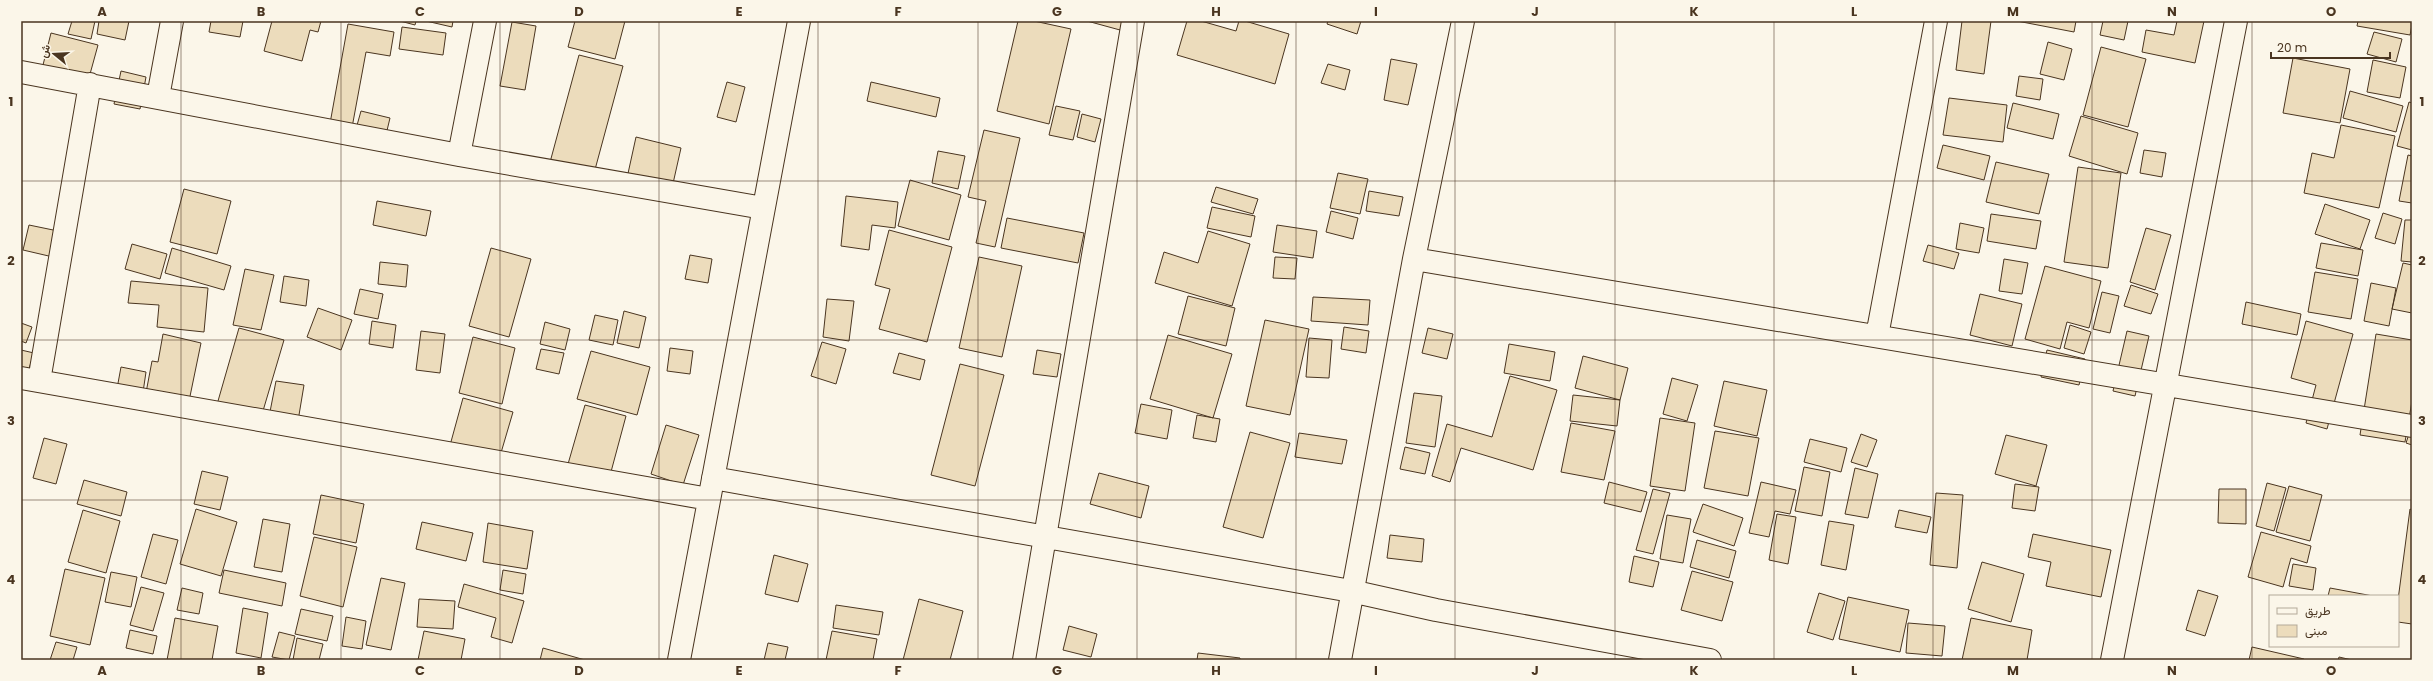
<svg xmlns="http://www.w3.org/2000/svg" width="2433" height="681" font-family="Poppins,Vazirmatn,sans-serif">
<rect width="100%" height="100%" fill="#fbf6e9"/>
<path fill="#ecdcbc" stroke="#4a3520" d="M72,21h23l-4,18 -23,-5z
M99,21h30l-4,19 -28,-6z
M211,21h32l-3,16 -31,-5z
M272,21h49l-3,11 -8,-2 -8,31 -38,-10z
M400,21h16l-1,4z
M426,21h27l-1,6z
M575,21h50l-10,38 -47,-12z
M1018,21h16l37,8 -22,95 -52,-13z
M1087,21h36l-3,9z
M1187,21h14l35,10 3,-10h6l44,13 -14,50 -98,-29z
M1328,21h33l-4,13 -30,-10z
M1962,21h29l-7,53 -28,-4z
M2017,21h59l-2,11z
M2103,21h25l-4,19 -24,-5z
M2177,21h27l-9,42 -53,-11 4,-22 28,5z
M2358,21h54v4l-2,10 -53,-9z
M512,22l24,4 -11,64 -25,-4z
M348,24l46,8 -4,24 -24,-4 -15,81 -22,-4z
M402,27l44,6 -3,22 -44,-6z
M2374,32l28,7 -6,23 -29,-8z
M51,33l47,12 -11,40 -46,-12z
M2048,42l24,7 -8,31 -24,-6z
M2101,47l45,12 -18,68 -45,-12z
M579,55l44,11 -30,111 -44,-11z
M2293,58l57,11 -10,54 -57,-10z
M1391,59l26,5 -9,41 -24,-5z
M2373,60l33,7 -6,31 -33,-6z
M1328,64l22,6 -5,20 -24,-7z
M121,71l25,6 -6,32 -26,-5z
M2019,76l24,3 -3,21 -24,-4z
M727,82l18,5 -9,35 -19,-5z
M871,82l69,16 -4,19 -69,-16z
M2350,91l53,15 -7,26 -53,-14z
M1949,98l58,7 -4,37 -60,-7z
M2409,102l3,1v47l-15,-4z
M2013,103l46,11 -6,25 -46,-11z
M1056,106l24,5 -7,29 -24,-5z
M361,111l29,7 -6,25 -30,-7z
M1082,114l19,5 -6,23 -18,-5z
M2081,116l57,17 -11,41 -58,-18z
M2341,125l54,11 -16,72 -75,-15 8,-40 22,5z
M984,130l36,8 -25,109 -19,-4 10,-42 -18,-4z
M636,137l45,11 -9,40 -45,-10z
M1943,145l47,11 -6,24 -47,-12z
M2144,150l22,3 -4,24 -22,-4z
M938,151l27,5 -7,33 -26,-6z
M2408,155l4,1v47l-13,-2z
M1996,162l53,12 -10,40 -53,-12z
M2078,167l43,6 -13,95 -44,-6z
M1338,173l30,6 -8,35 -30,-6z
M910,180l51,15 -12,45 -51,-14z
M1216,187l42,12 -5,15 -42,-12z
M184,189l47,12 -14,53 -47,-12z
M1369,191l34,6 -4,19 -33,-5z
M846,196l52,6 -3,26 -23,-3 -3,25 -28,-4z
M377,201l54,10 -5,25 -53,-11z
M2325,204l45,16 -10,29 -45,-15z
M1212,207l43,9 -4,21 -44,-9z
M1331,211l27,7 -5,21 -27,-7z
M2383,213l19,6 -7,25 -20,-6z
M1991,214l50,7 -5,28 -49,-8z
M1007,218l77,15 -6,30 -77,-15z
M2405,220h7v42l-11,-1z
M1960,223l24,5 -5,25 -23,-4z
M29,225l29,6 -5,26 -30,-7z
M1277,225l40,6 -4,27 -40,-6z
M2146,228l25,7 -16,55 -25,-8z
M889,230l63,17 -25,95 -48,-13 11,-40 -15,-4z
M1208,231l42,13 -18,62 -77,-23 9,-31 34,11z
M2321,243l42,7 -5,26 -42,-8z
M132,244l35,10 -7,25 -35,-10z
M1928,245l31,8 -5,16 -31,-8z
M172,248l59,18 -7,24 -59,-17z
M491,248l40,11 -22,78 -40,-11z
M690,255l22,4 -4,24 -23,-4z
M979,257l43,9 -20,91 -43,-9z
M1275,257l22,1 -2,21 -22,-1z
M2004,259l24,4 -6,31 -23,-3z
M380,262l28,3 -2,22 -28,-3z
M2403,263l9,2v48l-20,-4z
M2045,266l56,15 -12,47 -22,-6 -7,27 -35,-10z
M245,269l29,6 -13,55 -28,-5z
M2315,272l43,7 -7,40 -43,-7z
M284,276l25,4 -3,26 -26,-4z
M131,281l77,7 -4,44 -47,-5 2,-22 -31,-2z
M2371,283l25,5 -7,38 -25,-5z
M2131,285l27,9 -7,20 -27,-8z
M360,289l23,5 -5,25 -24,-5z
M2102,292l17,4 -9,37 -17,-4z
M1980,294l42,10 -10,42 -42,-11z
M1188,296l47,12 -9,38 -48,-12z
M1313,297l57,3 -2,25 -57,-4z
M827,299l27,2 -5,40 -26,-4z
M2246,302l55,12 -4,21 -55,-11z
M318,308l34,12 -11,30 -34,-13z
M624,311l22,6 -7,31 -22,-5z
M595,315l23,5 -5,25 -24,-5z
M1265,320l44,9 -19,86 -44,-9z
M372,321l24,4 -3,23 -24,-4z
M2306,321l47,13 -26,95 -21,-6 10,-38 -25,-7z
M545,322l25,7 -5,21 -25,-6z
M21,323l11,4 -6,16 -5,-2z
M2070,325l21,7 -7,22 -20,-6z
M1344,327l25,4 -3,22 -25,-4z
M239,328l45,12 -24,81 -44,-13z
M1428,328l25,6 -6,25 -25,-6z
M421,331l24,3 -5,39 -24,-3z
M2127,331l22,5 -14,60 -22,-5z
M163,334l38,9 -13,63 -43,-8 7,-37 6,1z
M2376,334l36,6v61l-7,41 -45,-7z
M1168,335l64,19 -19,64 -63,-19z
M473,337l42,11 -13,56 -43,-11z
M1309,338l23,2 -3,38 -23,-1z
M822,342l24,7 -10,35 -25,-8z
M1509,344l46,8 -5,29 -46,-8z
M670,348l23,3 -3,23 -23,-3z
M541,349l23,4 -5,21 -23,-5z
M21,350l13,3 -7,22 -6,-2z
M1037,350l24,4 -4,23 -24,-3z
M2047,350l38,9 -6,26 -38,-8z
M591,351l59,16 -13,48 -60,-16z
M899,353l26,7 -5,20 -27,-7z
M1583,356l45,12 -8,32 -45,-12z
M960,364l44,11 -29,111 -44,-11z
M121,367l25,5 -4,27 -26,-5z
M1510,376l47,14 -24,80 -72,-22 -11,34 -18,-6 15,-52 45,13z
M1672,378l26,7 -11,36 -24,-7z
M276,381l28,4 -7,42 -29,-5z
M1724,381l43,9 -10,46 -43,-10z
M1414,393l28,3 -7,51 -29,-4z
M1573,395l47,5 -3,26 -47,-5z
M463,398l50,14 -15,51 -49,-14z
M1141,404l31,6 -5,29 -32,-6z
M585,405l41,11 -18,67 -42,-12z
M1197,415l23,4 -4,23 -23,-4z
M1660,418l35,5 -10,68 -35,-5z
M1571,423l44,8 -11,49 -43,-8z
M666,425l33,10 -16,50 -32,-11z
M2412,425v20l-6,-2z
M1715,431l44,7 -11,58 -44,-8z
M1250,432l40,11 -27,95 -40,-11z
M1299,433l48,7 -5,24 -47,-7z
M1861,434l16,6 -10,27 -16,-5z
M2006,435l41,10 -11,41 -41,-12z
M44,438l23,6 -11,40 -23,-6z
M1810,439l37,9 -6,24 -37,-10z
M1405,447l25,6 -5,21 -25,-5z
M1804,467l26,5 -8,44 -27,-5z
M1855,468l23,6 -10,44 -23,-4z
M202,471l26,6 -8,33 -26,-6z
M1099,473l50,13 -8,32 -51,-14z
M84,480l43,12 -6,24 -44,-12z
M1609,482l38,10 -6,20 -37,-9z
M1761,482l35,8 -6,24 -15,-3 -6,26 -20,-4z
M2267,483l19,5 -12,43 -18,-5z
M2015,484l24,3 -4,24 -23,-3z
M2289,486l33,9 -12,46 -34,-9z
M1653,489l17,4 -17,61 -17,-4z
M2219,489h27v35l-28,-1z
M1936,493l27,2 -6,73 -27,-3z
M321,495l43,9 -8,39 -43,-9z
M1703,504l40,14 -9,28 -41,-14z
M196,509l41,13 -16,54 -41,-12z
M2410,509l2,1v114l-14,-2v-22z
M83,510l37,11 -14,52 -38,-11z
M1899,510l32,7 -4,16 -32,-6z
M1777,514l19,3 -8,47 -19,-4z
M1667,515l24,4 -8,44 -23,-4z
M263,519l27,5 -8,48 -28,-5z
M1829,521l25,4 -8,45 -25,-5z
M422,522l51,11 -7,28 -50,-12z
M488,523l45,8 -6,38 -44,-7z
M2261,532l50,14 -4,17 -16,-5 -8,29 -35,-10z
M153,534l25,6 -12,44 -25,-7z
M2033,534l78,16 -10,47 -55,-11 5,-24 -23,-5z
M1390,535l34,4 -2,23 -35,-4z
M314,537l43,10 -14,60 -43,-11z
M1697,540l39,11 -7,27 -39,-11z
M774,555l34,9 -10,38 -33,-8z
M1634,556l25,6 -6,25 -24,-5z
M1982,562l42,12 -13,48 -43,-13z
M2293,564l23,4 -3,22 -24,-4z
M65,569l40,9 -15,67 -40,-9z
M224,570l62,13 -4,23 -63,-13z
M503,570l23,4 -3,20 -23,-4z
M1692,571l41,11 -11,39 -41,-11z
M111,572l26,5 -6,30 -26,-5z
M381,578l24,5 -14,67 -25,-5z
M464,584l60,17 -12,42 -21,-6 5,-19 -38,-11z
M141,587l23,6 -11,38 -23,-6z
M182,588l21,5 -4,21 -22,-4z
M2330,588l43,8h-45z
M2198,590l20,6 -13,40 -19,-6z
M1819,593l26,8 -12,39 -26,-8z
M1848,597l61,13 -9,42 -61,-13z
M419,599l36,2 -2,28 -36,-2z
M919,599l44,12 -13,49h-47z
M836,605l47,7 -4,23 -46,-7z
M243,608l25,5 -7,45 -25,-5z
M301,609l32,7 -6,25 -32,-7z
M346,617l20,4 -4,28 -20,-3z
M175,618l43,8 -6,34h-45z
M1971,618l61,12 -5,30h-65z
M1908,623l37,3 -3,30 -36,-3z
M1069,626l28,8 -6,23 -28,-7z
M130,630l27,6 -4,18 -27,-6z
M424,631l41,8 -4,21h-43z
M832,631l45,8 -4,21h-47z
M279,632l16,4 -6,24 -17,-3z
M297,638l26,6 -4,16h-26z
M56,642l21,5 -4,13h-23z
M768,643l20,4 -3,13h-21z
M2252,647l52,12 -1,1h-54z
M543,648l42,12h-45z
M1198,653l42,5v2h-43z
M2339,657l13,3h-14z"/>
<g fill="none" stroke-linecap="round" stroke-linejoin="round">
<defs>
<path id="minor" d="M21,72l438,83 304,53
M158,97l14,-76
M459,155l26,-134
M1414,259l998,167
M1877,336l59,-315
M21,378l688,121
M39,381l51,-297
M713,478l638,113 85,19 274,50
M679,660l120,-639
M1024,660l109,-639
M1340,660l74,-401 49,-238
M2112,660l124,-639"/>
</defs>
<use href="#minor" stroke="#4a3520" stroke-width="24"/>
<use href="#minor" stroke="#fbf6e9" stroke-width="22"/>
</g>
<path fill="none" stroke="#4a3520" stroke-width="1" stroke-opacity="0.55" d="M181,21v639M341,21v639M500,21v639M659,21v639M818,21v639M978,21v639M1137,21v639M1296,21v639M1455,21v639M1615,21v639M1774,21v639M1933,21v639M2092,21v639M2252,21v639M21,181h2391M21,340h2391M21,500h2391"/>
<rect width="2433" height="681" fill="none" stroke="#fbf6e9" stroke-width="44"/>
<rect x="2269" y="595" width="130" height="52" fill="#fbf6e9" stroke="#b4a999"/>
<rect x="2277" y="608" width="20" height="6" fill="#fbf6e9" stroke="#b4a999"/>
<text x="2305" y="615" font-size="12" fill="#4a3520">طريق</text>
<rect x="2277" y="625" width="20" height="12" fill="#ecdcbc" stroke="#b4a999"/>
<text x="2305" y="635" font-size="12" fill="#4a3520">مبنى</text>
<g transform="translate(54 54) rotate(288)" stroke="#fbf6e9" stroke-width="3" paint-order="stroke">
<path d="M0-3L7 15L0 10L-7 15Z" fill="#4a3520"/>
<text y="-6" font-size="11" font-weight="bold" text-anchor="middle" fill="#4a3520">ش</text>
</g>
<path d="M2271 52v6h119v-6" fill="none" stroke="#4a3520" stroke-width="2"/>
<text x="2277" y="52" font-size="12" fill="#4a3520" stroke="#fbf6e9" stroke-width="3" paint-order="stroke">20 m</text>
<rect x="22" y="22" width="2389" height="637" fill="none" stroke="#4a3520" stroke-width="1.5"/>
<g font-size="13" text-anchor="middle" font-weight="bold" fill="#4a3520">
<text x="102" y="16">A</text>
<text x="261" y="16">B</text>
<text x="420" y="16">C</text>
<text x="579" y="16">D</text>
<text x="739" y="16">E</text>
<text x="898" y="16">F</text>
<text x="1057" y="16">G</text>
<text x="1216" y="16">H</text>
<text x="1376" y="16">I</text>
<text x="1535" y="16">J</text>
<text x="1694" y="16">K</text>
<text x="1854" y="16">L</text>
<text x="2013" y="16">M</text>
<text x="2172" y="16">N</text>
<text x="2331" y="16">O</text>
<text x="11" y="106">1</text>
<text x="2422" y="106">1</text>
<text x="11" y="265">2</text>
<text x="2422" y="265">2</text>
<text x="11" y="425">3</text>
<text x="2422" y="425">3</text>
<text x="11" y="584">4</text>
<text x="2422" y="584">4</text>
<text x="102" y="675">A</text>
<text x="261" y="675">B</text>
<text x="420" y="675">C</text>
<text x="579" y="675">D</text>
<text x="739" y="675">E</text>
<text x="898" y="675">F</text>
<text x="1057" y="675">G</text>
<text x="1216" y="675">H</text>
<text x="1376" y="675">I</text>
<text x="1535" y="675">J</text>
<text x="1694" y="675">K</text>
<text x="1854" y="675">L</text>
<text x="2013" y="675">M</text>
<text x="2172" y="675">N</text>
<text x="2331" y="675">O</text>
</g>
</svg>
